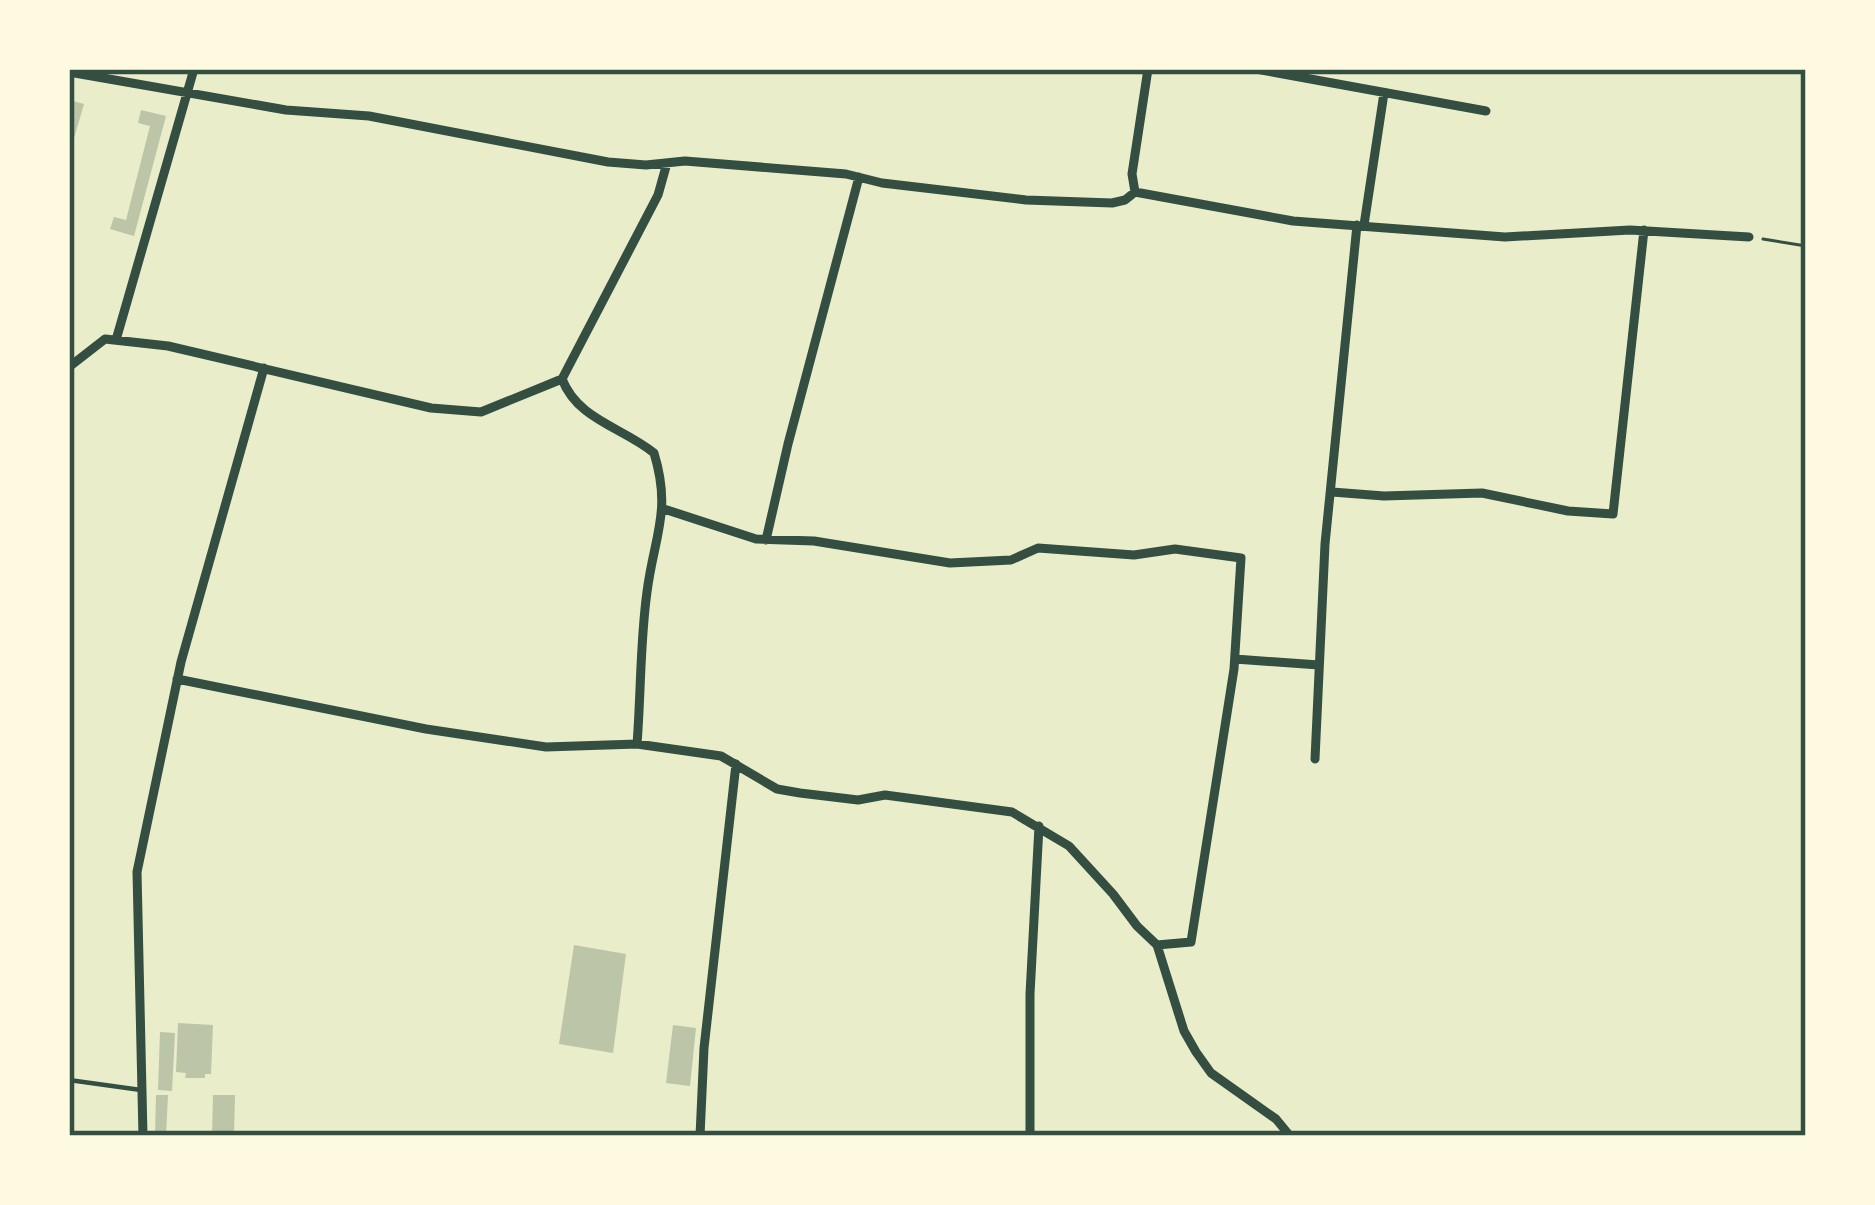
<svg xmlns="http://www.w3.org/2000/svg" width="1875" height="1205" font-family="'Work Sans',sans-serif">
<rect width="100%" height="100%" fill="#e9edc9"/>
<path fill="#bcc5a7" d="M69,100l15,4 -14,48h-1z
M141,110l25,6 -32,120 -24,-7 4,-12 12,3 24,-94 -12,-3z
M574,945l52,9 -13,99 -54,-9z
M178,1023l35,2 -2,49h-6v4h-20l1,-5 -10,-1z
M673,1025l23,3 -6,58 -24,-3z
M160,1032l15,1 -3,58 -14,-1z
M156,1095h12l-2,41h-11z
M213,1095h22l-1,41h-22z"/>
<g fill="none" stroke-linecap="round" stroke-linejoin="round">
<path stroke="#344e41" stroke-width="3" d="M1763,239l43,7"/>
<path stroke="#344e41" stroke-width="4.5" d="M69,1080l72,10"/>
<path stroke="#344e41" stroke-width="9" d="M1256,69l230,42
M69,72l217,38 83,6 239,46 38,3 39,-4 161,13 36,9 144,17 86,3 13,-3 10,-8 158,29 212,16 125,-7 119,7
M1135,192l-3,-18 16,-105
M1364,225l20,-132
M116,340l78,-271
M69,367l36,-28 63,7 263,62 50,4 81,-33 96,-184 9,-32
M562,379c16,41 60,48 92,74 18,59 0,83 -7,139 -7,50 -6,102 -10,152
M1332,492l52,4 98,-3 86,18 45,3 31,-284
M664,509l92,30 58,2 136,22 61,-3 27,-12 96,7 41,-6 66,9 -7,111 -43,273 -34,3
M766,540l22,-96 71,-267
M1235,659l84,6
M177,679l249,50 120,18 91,-3 84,12 56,33 23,4 58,7 27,-5 127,17 57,34 44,48 24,32 20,19 27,86 12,21 15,21 65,46 14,17
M1315,759l10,-215 32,-319
M143,1136l-6,-264 44,-210 83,-294
M700,1136l4,-88 32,-284
M1030,1136v-142l9,-168"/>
</g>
<rect width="1875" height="1205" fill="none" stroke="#fefae0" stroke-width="144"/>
<rect x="72" y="72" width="1731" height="1061" fill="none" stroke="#344e41" stroke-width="4.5"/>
</svg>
